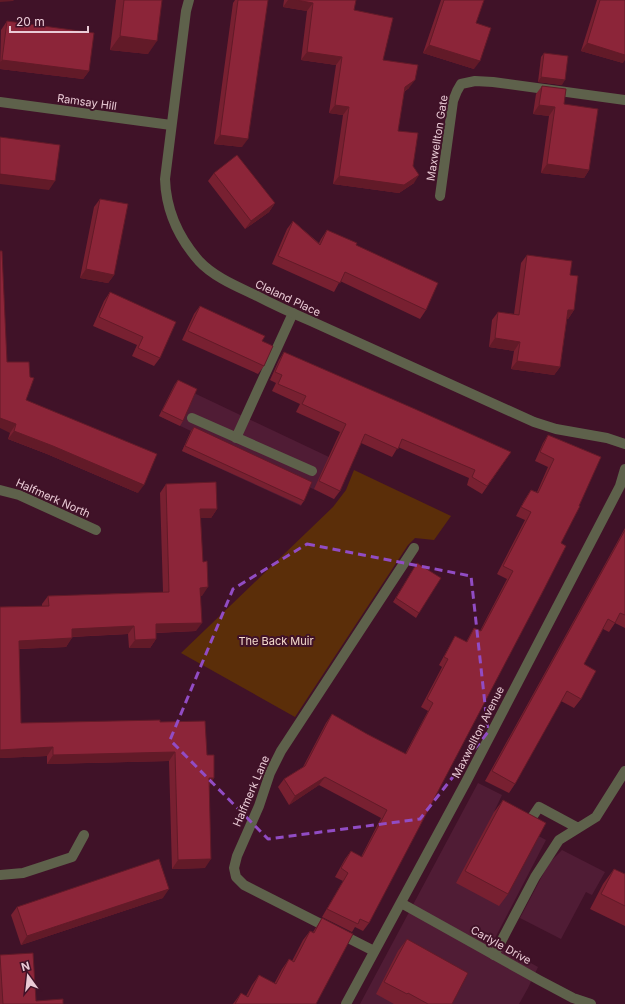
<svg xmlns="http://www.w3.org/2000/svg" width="625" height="1004" font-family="Inter,sans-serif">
<rect width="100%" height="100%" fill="#401228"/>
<path fill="#501c35" d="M175,384l173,82 -14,33 -25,-12 -8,19 -119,-55 9,-20 -32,-15z
M478,783l24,12 -8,17 52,28 -53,102 45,25 -10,21 -9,16h-159z
M562,850l43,22 -13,23 -6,-3 -25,47 -41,-21 29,-55z"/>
<path fill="#5b2e09" d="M354,470l97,46 -17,24 -19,-2 -7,7 -113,172 -114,-64 152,-146 13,-17z"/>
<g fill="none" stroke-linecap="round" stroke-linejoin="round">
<path stroke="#5e614b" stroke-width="10" d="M440,196l13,-95 4,-10 4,-7 14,-3 18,1 132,18
M192,418l120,53
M236,438l57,-125
M531,819l8,-12 39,21
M374,951l-130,-66 -8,-8 -2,-9 3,-12 22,-50 11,-33 11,-22 133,-203
M494,955l41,-78 24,-37 37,-23 29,-46"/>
<path stroke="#5e614b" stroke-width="10" d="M189,0l-3,11 -21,168c1,31 13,58 34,82 15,16 37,25 56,34 19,10 39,19 58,27 73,33 147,66 221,100l22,7 51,9 18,6
M0,102l171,23
M0,490l19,5 77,35
M0,875l23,-2 49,-16 12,-22
M401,903l138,77 34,18 18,6
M346,1004l120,-222 154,-296 5,-17"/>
</g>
<path fill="#782031" d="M116,0h46l-14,54 -38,-4z
M235,0h33l-26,147 -28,-3 19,-141z
M284,0h72l-2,10 29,50 26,28 -5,4 -6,39 15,35 1,17 -15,10 -66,-9 10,-69 -14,-2 7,-48 -35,-5 6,-49 -24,-4z
M441,0h43l-8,23 -2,46 -51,-16z
M597,0h28l-2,63 -42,-12z
M7,21l82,50 -6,8 -83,-10 1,-39z
M544,53l18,32 -24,-3 3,-25z
M542,86l22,18 25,66 -5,8 -43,-5 8,-57 -16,-2 3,-20z
M214,173l61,30 -6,9 -24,17 -37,-48z
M100,199l14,76 -6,8 -28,-5 14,-71z
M293,221l26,22 2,-4 6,-9 29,15 70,65 -6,9 -80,-38 -6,11 -62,-28 15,-35z
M527,255l43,20 4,35 -6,9h-1l-7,48 -6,8 -43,-6 3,-18 -25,-4 3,-27 6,-8 16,2 7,-51z
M110,292l50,66 -6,8 -22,-10 5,-11 -44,-19 11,-25z
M200,306l62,35 2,25 -6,8 -76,-34 12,-26z
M284,352l227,100 -29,42 -15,-9 2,-7 -71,-31 -6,10 -31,-14 -21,48 -6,8 -20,-10 26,-57 -44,-20 4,-8 -28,-13 4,-8 -6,-3 9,-20z
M7,362l19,38 112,93 -91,-39 -39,-15 2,-6z
M178,380l5,41 -3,5 -21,-10 16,-32z
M194,427l110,74 -3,4 -119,-54 9,-20z
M548,435l53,22 -40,86 -192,380 -6,8 -8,-4 -3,5 -30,-15 21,-36 -8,-4 10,-18 6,-8 10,6 20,-39 -62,-33 -30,20 -11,-18 6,-8 19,-12 23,-44 6,-9 35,20 38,20 23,-43 -7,-4 21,-40 -3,-2 11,-20 5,-9 11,6 8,-14 6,3 27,-52 -10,-5 28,-54 -9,-4 9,-17 6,-9 6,2 11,-25 -13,-6 8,-18z
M166,484l51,25 -6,9h-11l2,78h-1l-5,35 -40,2v6l-6,9h-21l-1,-14 -56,3 -6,10 -47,2 2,74 139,-1 47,33 7,23 -5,8 -4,82 -33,1 -3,-108 -122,3v-8l-47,2v-151l42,-1v-2l6,-8 115,-4 -3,-99z
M625,528v100l-10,-5 -6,9 -6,-3 -19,35 -3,35 -7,9 -13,-7 -46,83 -6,9 -24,-12z
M417,563l2,50 -3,5 -23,-16z
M503,800l5,94 -9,12 -43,-23 38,-71z
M614,869l11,5v52l-35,-17 13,-25z
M163,898l-142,47 -10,-30 6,-8z
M322,918l-6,86h-83l8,-11 5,3 6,-11 7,-10 15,9 8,-15 7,-10 3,2 11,-21 7,-9 3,1z
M407,939l45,65h-58l-18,-10 22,-43z
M0,955l36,46 27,3h-63z"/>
<path fill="#621a28" d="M0,0h14l-1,1 -13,1z
M288,0h8l17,3 -6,8 -24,-4z
M120,36l37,5 -9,13 -38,-4z
M587,43l38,12v5l-2,3 -42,-12z
M429,45l51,16 -6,8 -51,-16z
M307,52l35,5 -6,8 -35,-5z
M2,60l87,11 -6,8 -83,-10v-7z
M541,77l24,3 -3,5 -24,-3z
M415,80l-6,8 -10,7 6,-8z
M335,105l14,2 -6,8 -14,-2z
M539,105l16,2 -6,9 -16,-2z
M220,135l28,4 -6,8 -28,-3z
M547,164l42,6 -5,8 -43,-5z
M0,174l55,7 -6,9 -49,-6z
M419,175l-5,8 -15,10 -66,-9 6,-8z
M275,203l-6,9 -24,17 6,-8z
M86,269l28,6 -6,8 -28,-5z
M568,310h6l-6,9 -6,-1z
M495,338l25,4 -6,9 -25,-4z
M517,361l43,6 -6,8 -43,-6z
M0,418l16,6 -6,9 -10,-5z
M14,431l39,15 91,39 -6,8 -91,-39 -39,-15z
M200,509h17l-6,9h-17z
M208,587l-6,9h-8l6,-8z
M202,623l-6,8 -46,2 6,-9z
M134,626l-6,8 -62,3 6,-8z
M72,638l-6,9 -53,2 6,-8z
M156,639l-6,9h-21l6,-8z
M53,747l-6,9 -47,2v-8z
M175,752l-6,9 -122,3 6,-9z
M325,777l-6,8 -30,20 6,-9z
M209,778h5l-6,9z
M211,859l-6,9 -33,1 6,-9z
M169,889l-6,9 -142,47 6,-9z"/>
<path fill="#8c2539" stroke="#621a28" d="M124,0h38l-5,41 -37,-5z
M238,0h30l-20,139 -28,-4z
M296,0h60l-2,10 39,8 -10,42 35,5 -3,15 -10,7 -7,44 20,2 -5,33 6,9 -15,10 -65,-9 10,-69 -14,-2 7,-48 -35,-5 6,-49z
M444,0h40l-8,23 15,5 -11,33 -51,-16z
M600,0h25v55l-38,-12z
M7,21l87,12 -5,38 -87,-11z
M544,53l24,3 -3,24 -24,-3z
M542,86l24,3 -2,15 34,5 -9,61 -42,-6 8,-57 -16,-2z
M0,137l60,8 -5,36 -55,-7z
M237,155l38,48 -24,18 -37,-48z
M100,199l28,5 -14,71 -28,-6z
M293,221l27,24 7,-15 30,13 -1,2 82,38 -12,27 -81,-38 -5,11 -62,-27z
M0,251h2l5,111h22l1,15 4,1 -8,22 131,54 -13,31 -91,-39 -39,-15 2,-7 -16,-6z
M527,255l45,6 -2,14 8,1 -4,34h-6l-8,57 -43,-6 3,-19 -25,-4 3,-26 21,3z
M110,292l66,30 -16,36 -22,-10 5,-11 -44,-20z
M200,306l65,30 -3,5 11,5 -9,20 -76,-35z
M284,352l131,57 96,43 -24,34 -15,-9 3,-7 -73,-31 -4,10 -33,-15 -25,57 -21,-10 27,-57 -44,-20 4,-8 -28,-12 4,-9 -7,-3z
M178,380l19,9 -14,32 -21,-10z
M194,427l118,55 -8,19 -119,-55z
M548,435l53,22 -22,49h1l-19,37 5,3 -25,49 -172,328 -9,-4 -2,5 -31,-15 21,-36 -7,-5 10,-17 11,6 25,-47 -62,-33 -30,19 -11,-17 21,-13 27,-52 35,20 39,20 27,-51 -6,-4 21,-40 -4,-2 11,-21 12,6 7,-14 7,3 32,-60 -10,-5 28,-54 -10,-5 10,-17 7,3 16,-34 -14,-7z
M216,482l1,27h-17l3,53 4,-1 1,26 -8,1 2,35 -46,1v15l-21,1 -1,-14 -62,3v9l-53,3 2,82 139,-3v2l45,-1 2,34h7v23h-5l2,81 -33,1 -3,-108 -122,3v-8l-53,3v-143l49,-1 -1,-10 121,-4 -3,-108z
M625,530v85l-5,-2 -5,10 -7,-4 -24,45 12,7 -15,28 -14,-8 -52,93 -23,-13z
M417,563l24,15 -22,35 -23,-15z
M503,800l43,23 -38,71 -43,-23z
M159,859l10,30 -142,47 -10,-29z
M614,869l11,5v32l-24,-12z
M322,918l31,16 -37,70h-81l6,-11 7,4 11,-22 17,9 13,-25 5,3 16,-31 4,2z
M407,939l61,34 -16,31h-24l-20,-11 -1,1 -23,-12z
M33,953l3,48 27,-2v5h-60l-3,-49z"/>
<path fill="none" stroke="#914cc4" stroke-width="3" stroke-dasharray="8 5" stroke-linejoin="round" d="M307,544l164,32 17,156 -68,87 -152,20 -98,-99 63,-151z"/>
<g text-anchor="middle" stroke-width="4" stroke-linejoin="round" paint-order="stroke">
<g font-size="11" fill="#eacbd6" stroke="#401228">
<text transform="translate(87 102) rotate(8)" y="4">Ramsay Hill</text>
<text transform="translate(437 138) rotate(-81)" y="4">Maxwellton Gate</text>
<text transform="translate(288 298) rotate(25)" y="4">Cleland Place</text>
<text transform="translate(53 498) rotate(24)" y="4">Halfmerk North</text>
<text transform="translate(478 732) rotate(-63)" y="4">Maxwellton Avenue</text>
<text transform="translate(251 791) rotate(-67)" y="4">Halfmerk Lane</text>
<text transform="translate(501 945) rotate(29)" y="4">Carlyle Drive</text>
</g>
<g font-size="11" fill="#f4dccd" stroke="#401228">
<text x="276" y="645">The Back Muir</text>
</g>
</g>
<g transform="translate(28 976) rotate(345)" stroke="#401228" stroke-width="3" paint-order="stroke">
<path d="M0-3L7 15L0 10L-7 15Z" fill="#eacbd6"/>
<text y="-6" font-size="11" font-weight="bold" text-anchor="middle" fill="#eacbd6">N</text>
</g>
<path d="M10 26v6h78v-6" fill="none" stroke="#eacbd6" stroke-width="2"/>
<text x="16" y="26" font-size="12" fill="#eacbd6" stroke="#401228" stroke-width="3" paint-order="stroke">20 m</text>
</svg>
